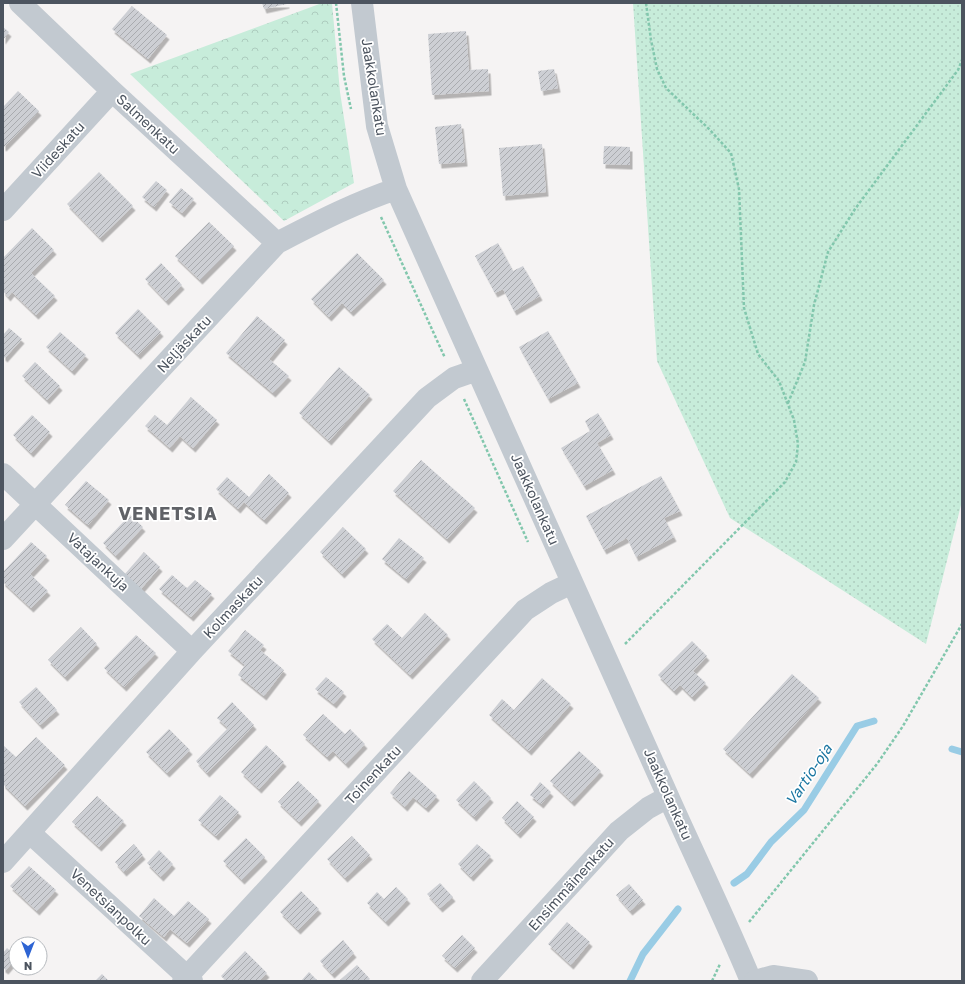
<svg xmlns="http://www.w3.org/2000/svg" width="965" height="984" font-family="'Golos Text',sans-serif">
<defs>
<pattern id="grass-dots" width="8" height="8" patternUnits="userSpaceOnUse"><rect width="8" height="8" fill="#c7ecda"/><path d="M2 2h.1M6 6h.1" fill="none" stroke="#adccbe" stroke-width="1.8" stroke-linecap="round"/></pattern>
<pattern id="forest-crowns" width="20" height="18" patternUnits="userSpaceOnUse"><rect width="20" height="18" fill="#c7ecda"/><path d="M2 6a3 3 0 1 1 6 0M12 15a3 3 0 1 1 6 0" fill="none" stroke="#adccbe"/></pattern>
<pattern id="building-hatch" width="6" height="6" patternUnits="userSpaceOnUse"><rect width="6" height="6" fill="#cdcfd4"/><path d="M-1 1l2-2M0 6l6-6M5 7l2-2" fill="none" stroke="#a9abaf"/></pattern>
<filter id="shadow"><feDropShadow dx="2.5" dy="4.5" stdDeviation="0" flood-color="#0004"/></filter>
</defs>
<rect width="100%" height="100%" fill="#f5f3f3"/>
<path fill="url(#grass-dots)" d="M633,3h329v498l-36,143 -196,-126 -73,-157z"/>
<path fill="url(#forest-crowns)" d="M322,3h10l8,89 14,91 -70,38 -154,-147z"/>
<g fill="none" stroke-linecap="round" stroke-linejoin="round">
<path stroke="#99cce5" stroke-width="7" d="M952,749l10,3
M734,883l13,-9 24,-32 33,-32 53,-84 17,-5
M630,981l13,-27 35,-45"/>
</g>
<path fill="url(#building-hatch)" filter="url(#shadow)" d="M262,3h25v1l-23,5z
M132,6l35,29 -19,24 -36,-30z
M3,27l6,5 -6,8z
M466,31l3,39 19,-1 1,22 -57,4 -4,-61z
M554,69l4,19 -17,3 -3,-20z
M18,91l21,20 -35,36 -1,-1v-39z
M461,124l4,38 -26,2 -4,-37z
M542,144l4,48 -43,4 -4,-48z
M604,146l26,1v18l-27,-1z
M99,172l34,34 -33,32 -33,-34z
M156,181l11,9 -13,17 -12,-10z
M181,188l13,11 -12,14 -13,-11z
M209,222l25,24 -34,34 -25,-24z
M32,228l22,22 -23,23 24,23 -19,19 -24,-23 -4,5 -5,-6v-33z
M498,243l15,28 10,-5 17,30 -26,15 -11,-22 -8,4 -20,-37z
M357,253l27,27 -33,32 -9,-9 -13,14 -18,-18z
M161,263l21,22 -16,16 -21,-22z
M138,309l23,23 -23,23 -23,-22z
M257,316l28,24 -16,19 20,17 -16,17 -47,-40z
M9,328l13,11 -17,19 -2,-2v-21z
M548,331l30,52 -30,16 -29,-52z
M60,332l26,23 -14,16 -26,-24z
M35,362l25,24 -13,14 -25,-24z
M339,367l31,28 -41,46 -30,-28z
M191,397l26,23 -24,28 -13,-12 -10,12 -25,-22 10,-11 12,10z
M598,413l13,22 -14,8 16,27 -29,16 -23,-38 29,-17 -5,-10z
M32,415l18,17 -19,21 -18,-18z
M421,460l54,48 -28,31 -54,-48z
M269,474l20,19 -25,27 -20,-18 -6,7 -22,-20 11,-12 22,20z
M661,476l19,35 -16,7 10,19 -38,20 -9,-19 -23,12 -18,-34z
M86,481l23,19 -21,25 -23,-20z
M130,515l13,12 -27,29 -13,-13z
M343,527l23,22 -24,25 -22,-22z
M399,538l25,20 -18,21 -24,-20z
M31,542l16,14 -17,18 18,17 -17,17 -28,-26v-10z
M144,552l16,15 -20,23 -16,-15z
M172,575l15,13 8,-8 17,14 -21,23 -32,-28z
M425,613l23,22 -38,40 -38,-36 15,-15 15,14z
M81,627l16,17 -32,33 -17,-17z
M245,630l19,15 -4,5 24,20 -20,26 -26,-21 7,-10 -17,-14z
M136,635l20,18 -32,34 -20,-19z
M692,641l15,15 -14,15 13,12 -14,14 -12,-12 -6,6 -16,-16z
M792,674l27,24 -69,76 -27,-25z
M326,677l18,15 -10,12 -19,-15z
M542,678l29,26 -42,47 -40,-36 13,-16 12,11z
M36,687l21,23 -17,15 -21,-23z
M232,702l22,23 -47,48 -11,-12 32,-33 -11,-10z
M323,714l22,20 5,-5 15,15 -19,20 -13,-13 -6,6 -24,-22z
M169,729l21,21 -23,23 -21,-21z
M36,737l29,28 -40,41 -22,-22v-39l13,12z
M266,745l18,17 -25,27 -18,-17z
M579,751l22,20 -29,31 -22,-21z
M409,771l28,25 -11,12 -13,-11 -8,10 -15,-14z
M298,781l21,20 -20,21 -21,-20z
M474,781l17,17 -17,19 -18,-17z
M540,782l11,10 -10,12 -11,-9z
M220,795l19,17 -23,24 -18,-16z
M97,796l27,25 -25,26 -27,-25z
M517,801l17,16 -16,17 -16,-16z
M352,836l18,19 -25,23 -18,-19z
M246,838l19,19 -23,23 -19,-19z
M134,844l9,11 -19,17 -9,-10z
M477,844l14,12 -20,21 -13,-13z
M159,850l14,14 -12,13 -14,-14z
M29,866l27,24 -19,21 -27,-25z
M440,883l13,14 -13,11 -13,-14z
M629,884l14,16 -13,11 -14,-16z
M396,887l12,12 -22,23 -19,-19 10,-11 7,7z
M301,891l18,18 -21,21 -18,-18z
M154,898l20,18 14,-15 21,18 -22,24 -17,-14 -6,8 -25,-21z
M567,922l23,20 -19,23 -23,-21z
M462,935l13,13 -20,20 -13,-12z
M343,940l11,13 -22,21 -12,-13z
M7,948l9,8v2l-10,12 -3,-2v-15z
M245,951l22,22 -8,8h-33l-5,-5z
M357,965l13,14 -3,2h-26l-1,-1z
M309,972l9,9h-17z
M102,974l7,7h-14z"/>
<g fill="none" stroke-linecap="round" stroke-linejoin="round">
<path stroke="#82c7ad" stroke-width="2.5" stroke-dasharray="3 2" stroke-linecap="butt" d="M336,3l8,73 7,33
M381,217l64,141
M464,399l64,143
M788,403l17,-41 9,-57 14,-53 27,-43 103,-139 4,-10
M625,644l160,-162 11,-20 2,-18 -4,-24 -15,-39 -21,-27 -14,-46 -5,-119 -8,-36 -22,-24 -43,-41 -9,-19 -6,-29 -5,-37
M749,922l128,-158 26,-38 59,-102
M712,981l8,-17"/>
<path stroke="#c2c9d0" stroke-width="22" d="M20,3l92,88 165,152
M362,3l15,123 19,63c90,202 182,403 271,605 28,63 58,124 84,187
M3,210l109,-119
M3,474l189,177
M3,539l274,-296c39,-20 77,-40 119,-54
M30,833l162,148
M3,862l189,-211 235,-253 27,-20 23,-8
M183,981l342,-371 26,-17 21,-10
M482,981l137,-150 29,-23 20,-11"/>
<path stroke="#c2c9d0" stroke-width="22" d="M755,981l18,-5 34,5"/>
</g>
<g text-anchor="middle" stroke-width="3.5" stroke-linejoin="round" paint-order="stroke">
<g font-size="14" fill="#4c545f" stroke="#fff">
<text transform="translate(374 87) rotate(81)" y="5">Jaakkolankatu</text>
<text transform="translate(148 124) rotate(43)" y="5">Salmenkatu</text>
<text transform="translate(58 150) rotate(-48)" y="5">Viideskatu</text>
<text transform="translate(184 344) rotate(-47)" y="5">Neljäskatu</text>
<text transform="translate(535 499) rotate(66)" y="5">Jaakkolankatu</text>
<text transform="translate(98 562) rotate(43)" y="5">Vatajankuja</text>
<text transform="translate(233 607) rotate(-47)" y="5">Kolmaskatu</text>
<text transform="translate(373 775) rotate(-47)" y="5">Toinenkatu</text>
<text transform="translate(668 794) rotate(66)" y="5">Jaakkolankatu</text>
<text transform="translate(571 884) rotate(-48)" y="5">Ensimmäinenkatu</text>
<text transform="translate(111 907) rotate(43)" y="5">Venetsianpolku</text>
</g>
<g font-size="15" font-style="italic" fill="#1c77a2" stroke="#fff">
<text transform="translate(809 775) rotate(-56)" y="5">Vartio-oja</text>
</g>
<g font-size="18" font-weight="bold" letter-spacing="1" fill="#606267" stroke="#fff">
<text x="168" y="520">VENETSIA</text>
</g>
</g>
<rect width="965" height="984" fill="none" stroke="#4c545f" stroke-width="8"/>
<g transform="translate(28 956) rotate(180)"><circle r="19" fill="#ffffff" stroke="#b7bbbf"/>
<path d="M0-3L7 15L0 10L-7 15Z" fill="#2e64d3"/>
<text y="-6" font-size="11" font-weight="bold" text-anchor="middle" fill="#4c545f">N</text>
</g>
</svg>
